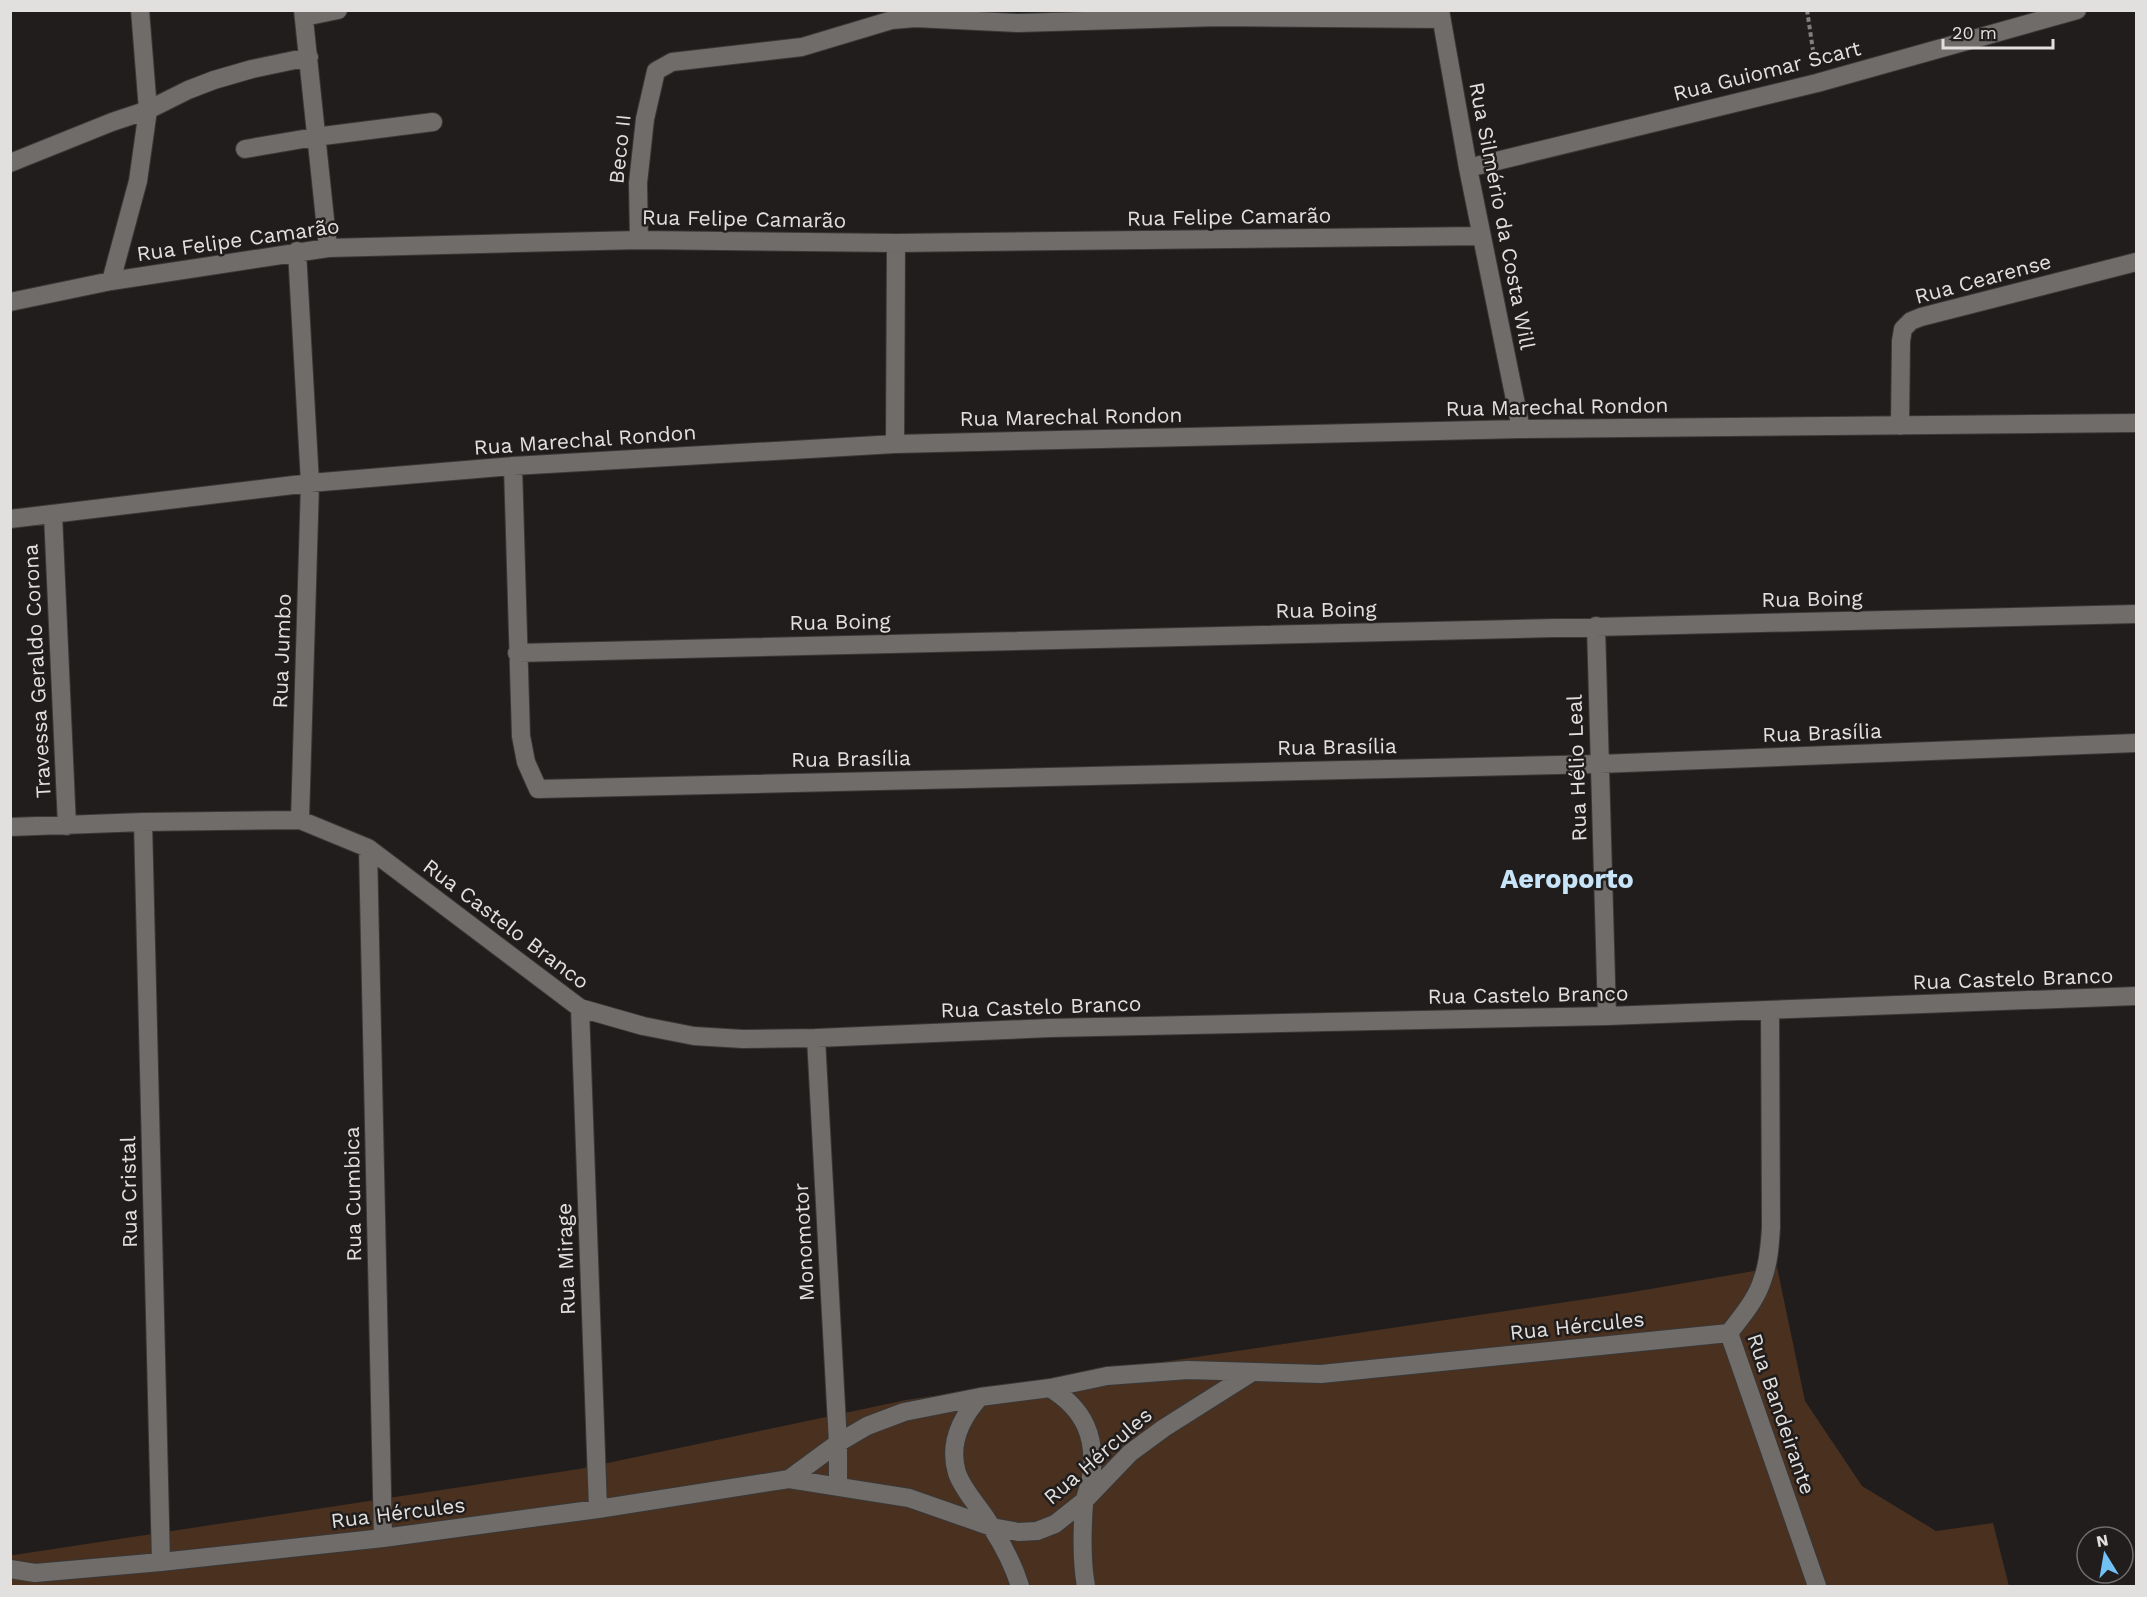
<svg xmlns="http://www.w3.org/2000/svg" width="2147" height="1597" font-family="'Work Sans',sans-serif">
<rect width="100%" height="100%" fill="#201d1c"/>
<path fill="#49301f" d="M1777,1267l28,134 57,85 74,45 57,-8 16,63h-1998l-1,-32 4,1 565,-86 327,-69 721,-107z"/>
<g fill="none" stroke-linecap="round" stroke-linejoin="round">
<defs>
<path id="minor" d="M303,10l25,238
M1440,10l28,158 53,261
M304,17l34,-7
M245,149l70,-12 118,-15
M10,163l102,-41 36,-12 40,-20 26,-10 38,-11 57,-12
M1468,168l349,-85 260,-73
M639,240l-1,-57 7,-64 11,-48 16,-9 130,-15 90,-27 23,-2 103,5 200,-6 223,2
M297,251l13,232 -10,337
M111,281l27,-100 10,-71 -8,-100
M10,302l101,-21 217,-33 311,-8 257,3 585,-7
M1900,426l1,-85 2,-12 8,-8 10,-4 215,-55
M895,444l1,-201
M513,466l8,270 5,26 12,27 1061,-25 537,-21
M53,514l14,312
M10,519l300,-36 203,-17 382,-22 626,-15 615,-6
M1596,626l11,390
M517,653l1619,-39
M143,822l18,740
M10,827l133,-5 157,-2 68,28 212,160 63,18 51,10 49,3 73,-1 234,-10 557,-12 529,-20
M368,848l15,690
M580,1008l18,501
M816,1038l22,405v44
M1729,1333c13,-17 28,-34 34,-55 6,-16 7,-35 8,-51l-1,-216
M1729,1333l88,253
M1050,1388c34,21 47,49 41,89 -1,9 -6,18 -7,27 -2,28 -3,55 2,82
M980,1397c-19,21 -32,46 -23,76 7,20 25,36 35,55 11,17 22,39 28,58
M789,1479l49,-36 29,-17 37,-14 76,-15 70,-9 57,-12 81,-6 133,4 408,-41
M10,1569l25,4 126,-11 222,-24 215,-29 191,-30 120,19 83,29 26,5 19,-1 18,-7 29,-23 46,-48 34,-25 87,-55"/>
</defs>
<use href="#minor" stroke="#393837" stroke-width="20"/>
<path stroke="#817e7d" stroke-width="4" stroke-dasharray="4.5 3" stroke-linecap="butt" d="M1807,10l7,47"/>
<use href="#minor" stroke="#6f6c6a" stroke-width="18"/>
</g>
<g text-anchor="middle" stroke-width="5" stroke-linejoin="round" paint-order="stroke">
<g font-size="21" fill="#e2e0df" stroke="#201d1c">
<text transform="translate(1767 71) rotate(-14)" y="7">Rua Guiomar Scart</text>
<text transform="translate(620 149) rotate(-84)" y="7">Beco II</text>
<text transform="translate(1502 216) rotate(79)" y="7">Rua Silmério da Costa Will</text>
<text transform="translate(1229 217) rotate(-1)" y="7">Rua Felipe Camarão</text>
<text transform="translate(744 219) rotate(1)" y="7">Rua Felipe Camarão</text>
<text transform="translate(238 240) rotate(-8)" y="7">Rua Felipe Camarão</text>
<text transform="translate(1983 279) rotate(-15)" y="7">Rua Cearense</text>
<text transform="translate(1557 407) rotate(-1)" y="7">Rua Marechal Rondon</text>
<text transform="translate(1071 417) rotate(-1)" y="7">Rua Marechal Rondon</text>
<text transform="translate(585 440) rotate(-4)" y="7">Rua Marechal Rondon</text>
<text transform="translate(1812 599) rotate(-1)" y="7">Rua Boing</text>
<text transform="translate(1326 610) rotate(-1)" y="7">Rua Boing</text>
<text transform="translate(840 622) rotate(-1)" y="7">Rua Boing</text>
<text transform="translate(282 651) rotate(-88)" y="7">Rua Jumbo</text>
<text transform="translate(37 671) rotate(-93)" y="7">Travessa Geraldo Corona</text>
<text transform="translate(1822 733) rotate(-2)" y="7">Rua Brasília</text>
<text transform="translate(1337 747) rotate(-1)" y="7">Rua Brasília</text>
<text transform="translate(851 759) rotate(-1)" y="7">Rua Brasília</text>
<text transform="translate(1577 768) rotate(-92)" y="7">Rua Hélio Leal</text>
<text transform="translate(506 924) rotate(37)" y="7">Rua Castelo Branco</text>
<text transform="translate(2013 979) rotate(-2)" y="7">Rua Castelo Branco</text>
<text transform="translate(1528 995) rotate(-1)" y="7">Rua Castelo Branco</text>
<text transform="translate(1041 1007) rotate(-2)" y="7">Rua Castelo Branco</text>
<text transform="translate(129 1192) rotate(-91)" y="7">Rua Cristal</text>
<text transform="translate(353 1194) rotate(-91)" y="7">Rua Cumbica</text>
<text transform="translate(804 1242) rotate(-93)" y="7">Monomotor</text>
<text transform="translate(566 1259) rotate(-92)" y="7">Rua Mirage</text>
<text transform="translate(1577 1326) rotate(-6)" y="7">Rua Hércules</text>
<text transform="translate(1781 1414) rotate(71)" y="7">Rua Bandeirante</text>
<text transform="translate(1098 1456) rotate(-41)" y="7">Rua Hércules</text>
<text transform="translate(398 1513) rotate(-7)" y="7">Rua Hércules</text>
</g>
<g font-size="27" font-weight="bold" fill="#c8e4f8" stroke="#201d1c">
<text x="1567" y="888">Aeroporto</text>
</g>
</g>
<rect width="2147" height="1597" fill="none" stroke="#e2e0df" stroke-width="24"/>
<g transform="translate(2105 1555) rotate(349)"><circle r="28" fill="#201d1c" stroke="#6e6b6a" stroke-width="1.5"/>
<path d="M0-4.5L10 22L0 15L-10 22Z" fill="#72c1f5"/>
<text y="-9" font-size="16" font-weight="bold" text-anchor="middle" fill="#e2e0df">N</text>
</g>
<path d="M1943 39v9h110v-9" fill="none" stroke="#e2e0df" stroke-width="3"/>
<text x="1952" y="39" font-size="18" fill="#e2e0df" stroke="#201d1c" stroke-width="4.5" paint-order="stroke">20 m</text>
</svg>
